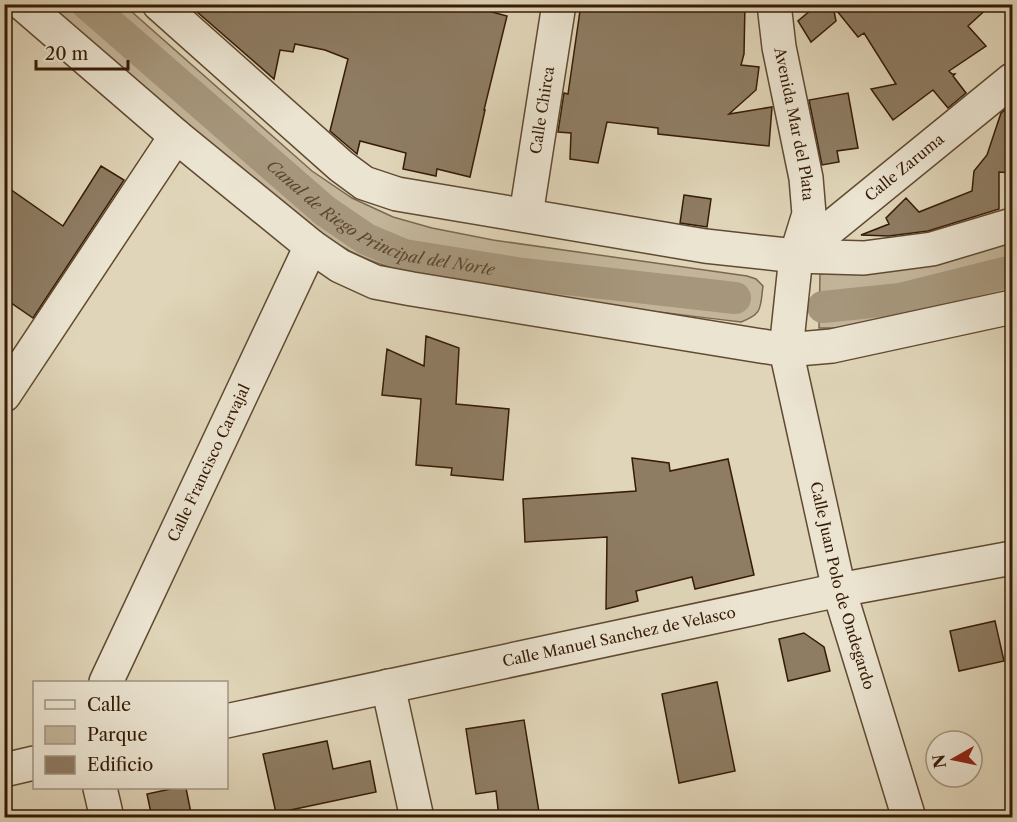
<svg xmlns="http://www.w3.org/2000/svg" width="1017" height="822" font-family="'Libre Caslon Text',serif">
<rect width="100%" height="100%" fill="#e0d5b8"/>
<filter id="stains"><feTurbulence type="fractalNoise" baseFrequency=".00333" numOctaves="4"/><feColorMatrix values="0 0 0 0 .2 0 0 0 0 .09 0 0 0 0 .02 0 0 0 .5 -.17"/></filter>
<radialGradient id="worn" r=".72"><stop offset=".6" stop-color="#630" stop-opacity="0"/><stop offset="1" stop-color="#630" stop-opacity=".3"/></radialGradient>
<path fill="#c3b59a" stroke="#7c6850" stroke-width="1.5" d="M50,5h74l188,166 40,27 41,19 39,11 61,12 254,36 9,3 7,7c-3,22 0,28 -22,36 -84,-10 -167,-20 -251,-35 -41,-7 -84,-12 -123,-28 -45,-19 -81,-53 -118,-83 -68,-56 -133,-114 -199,-171z
M1012,237v58l-157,33h-36l1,-54 116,-11z"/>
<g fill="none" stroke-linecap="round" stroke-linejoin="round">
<g stroke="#a6967b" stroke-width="32">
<path id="s1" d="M87,4l238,207 41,28 38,16 119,19 212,24"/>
<path d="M823,307l77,-8 112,-28"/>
</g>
</g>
<path fill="#8e7c63" stroke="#361b06" stroke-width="1.5" d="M188,4h274l45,12 -23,94h1l-15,67 -33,-8 -1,7 -33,-7 3,-16 -46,-12 -3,13 -27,-23 18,-72 -23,-9 -30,-6 -2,8 -13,-2 -6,29z
M581,4h164l-1,50 -3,11 18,2 -3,23 -27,24 43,-7 -3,39 -111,-12v-6l-51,-6 -9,41 -28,-4 1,-26 -13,-1 6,-39 4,1z
M818,4h174l-24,22 18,20 -37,25 3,3h3l-2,2 13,17 -18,15 -15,-18 -40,30 -22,-31 25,-5 -32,-51 -6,4 -25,-31 3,15 -25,21 -13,-21z
M848,93l10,55 -21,3 2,11 -17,3 -13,-65z
M1012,104v69l-13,-1v37l-71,22 -39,5 -28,-1 28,-11 -3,-6 20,-20 13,14 53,-21 2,-20 13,-16 14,-42z
M101,166l23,14 -91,138 -29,-20v-113l59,41z
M684,195l27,4 -4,28 -27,-4z
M426,336l33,12 -3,56 53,5 -6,71 -52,-5 1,-7 -36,-3 5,-66 -39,-4 5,-46 37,17z
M632,458l37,5 1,8 58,-12 26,116 -59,14 -3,-12 -56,14 2,10 -32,8 1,-72 -82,5 -2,-43 113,-8z
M995,621l9,40 -45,10 -9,-40z
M804,633l20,14 6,24 -42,10 -9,-42z
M717,682l18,89 -56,12 -17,-89z
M524,720l16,98h-41l-3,-27 -20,3 -10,-65z
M327,741l6,28 37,-8 6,31 -100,21 -13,-59z
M175,788h11l6,30h-40l-5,-24z"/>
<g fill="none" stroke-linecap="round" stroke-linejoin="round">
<defs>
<g id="minor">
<path d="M23,4l153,132 135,110 29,20 35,16 37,7 374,61 46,-4 180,-39"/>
<path d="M159,4l182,162 23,17 33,11 308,52 91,10 68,2 68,-9 80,-24"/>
<path id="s2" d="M774,4l5,43 27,131 3,36 -13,42 -10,94 53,240 70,228"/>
<path id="s3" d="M526,215l33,-211"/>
<path id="s4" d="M796,256l216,-176"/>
<path d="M4,395l172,-259"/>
<path id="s5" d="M106,682l205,-436"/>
<path d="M388,686l29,132"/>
<path id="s6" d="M226,721l613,-131 173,-32"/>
<path d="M4,770l30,-7"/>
<path d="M100,788l7,30"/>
</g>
</defs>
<use href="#minor" stroke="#604a32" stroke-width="36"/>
<use href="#minor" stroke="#ebe4d1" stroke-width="33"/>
</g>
<g text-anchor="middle" stroke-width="4.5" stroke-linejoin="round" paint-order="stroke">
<g font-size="15" fill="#361b06" stroke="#ebe4d1">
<text dy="5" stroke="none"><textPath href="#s3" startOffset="106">Calle Chirca</textPath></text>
<text dy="5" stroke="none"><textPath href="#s2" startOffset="122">Avenida Mar del Plata</textPath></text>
<text dy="5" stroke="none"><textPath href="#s4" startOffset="140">Calle Zaruma</textPath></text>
<text dy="5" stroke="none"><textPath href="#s5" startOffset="242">Calle Francisco Carvajal</textPath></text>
<text dy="5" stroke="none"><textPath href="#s2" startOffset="594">Calle Juan Polo de Ondegardo</textPath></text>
<text dy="5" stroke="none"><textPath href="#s6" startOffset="402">Calle Manuel Sanchez de Velasco</textPath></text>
</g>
<g font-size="16" font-style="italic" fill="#5d462f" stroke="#ebe4d1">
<text dy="6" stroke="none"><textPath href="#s1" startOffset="370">Canal de Riego Principal del Norte</textPath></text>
</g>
</g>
<rect width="1017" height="822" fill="none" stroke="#e0d5b8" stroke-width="24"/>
<rect x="6" y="6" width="1005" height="810" fill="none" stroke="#361b06" stroke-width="3"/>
<rect x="12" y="12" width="993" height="798" fill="none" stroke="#361b06" stroke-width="1.5"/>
<rect x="33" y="681" width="195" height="108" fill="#ebe4d1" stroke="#a39480" stroke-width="1.5"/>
<rect x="45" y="700" width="30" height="9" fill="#ebe4d1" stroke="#a39480" stroke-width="1.5"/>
<text x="87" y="711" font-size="18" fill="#361b06">Calle</text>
<rect x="45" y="726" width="30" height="18" fill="#c3b59a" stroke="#a39480" stroke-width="1.5"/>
<text x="87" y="741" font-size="18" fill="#361b06">Parque</text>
<rect x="45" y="756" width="30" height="18" fill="#8e7c63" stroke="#a39480" stroke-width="1.5"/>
<text x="87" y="771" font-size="18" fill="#361b06">Edificio</text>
<g transform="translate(954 759) rotate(261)"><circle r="28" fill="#ebe4d1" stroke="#a39480" stroke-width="1.5"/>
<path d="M0-4.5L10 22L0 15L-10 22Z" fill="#8f2418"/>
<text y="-9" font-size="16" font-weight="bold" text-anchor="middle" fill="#361b06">N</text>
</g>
<path d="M36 60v9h92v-9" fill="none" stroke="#361b06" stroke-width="3"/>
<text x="45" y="60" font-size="18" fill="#361b06" stroke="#ebe4d1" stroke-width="4.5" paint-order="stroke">20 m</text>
<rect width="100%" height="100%" filter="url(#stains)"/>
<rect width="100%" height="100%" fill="url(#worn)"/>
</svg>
